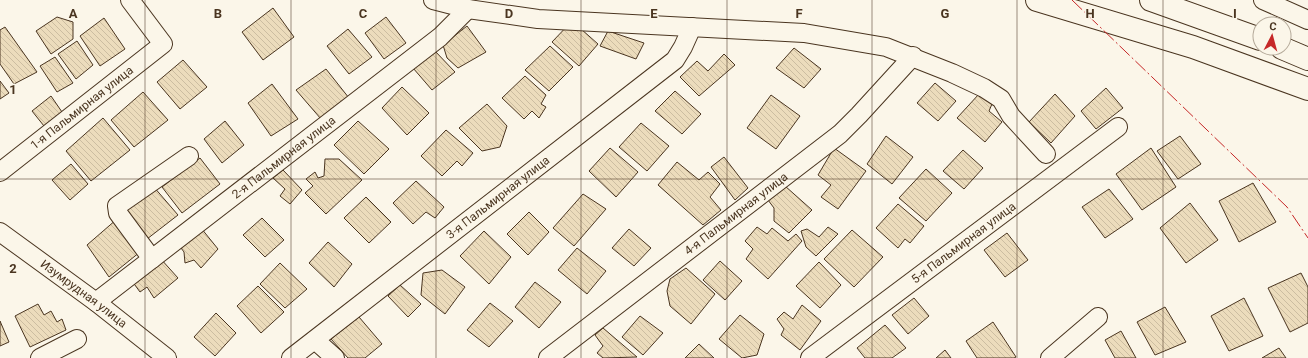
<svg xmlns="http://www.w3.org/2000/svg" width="1308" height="358" font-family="Roboto,sans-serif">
<defs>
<pattern id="building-back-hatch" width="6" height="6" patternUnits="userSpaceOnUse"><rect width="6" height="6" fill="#ecdcbc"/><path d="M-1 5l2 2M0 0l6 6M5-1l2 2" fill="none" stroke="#ccbda1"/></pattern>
</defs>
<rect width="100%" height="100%" fill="#fbf6e9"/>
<path fill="url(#building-back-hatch)" stroke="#4a3520" d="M273,8l21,29 -31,23 -21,-28z
M57,17l16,5v17l-22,15 -15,-23z
M386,17l20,26 -22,16 -19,-26z
M104,18l21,31 -25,17 -20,-30z
M572,21l26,23 -19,22 -27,-24z
M467,26l19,26 -28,16 -11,-10 -4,-13z
M5,27l32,45 -23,12 -14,-20v-34z
M348,29l24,28 -23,17 -22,-28z
M608,31l36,12 -8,16 -36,-13z
M77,41l16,24 -17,14 -18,-25z
M550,46l23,21 -24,24 -24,-21z
M794,48l27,21 -17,19 -28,-20z
M434,50l21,22 -23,18 -19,-22z
M724,54l11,11 -36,31 -19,-19 17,-16 11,10z
M55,57l18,26 -16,9 -17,-26z
M183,60l24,27 -27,22 -23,-27z
M326,69l23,29 -28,21 -25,-29z
M525,76l21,19 -5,9 5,3 -7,11 -7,-7 -8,8 -22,-21z
M0,81l9,12 -9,6z
M935,83l21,18 -18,20 -21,-18z
M272,84l26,35 -27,17 -23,-33z
M402,87l27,26 -22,22 -25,-27z
M1106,88l17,20 -27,21 -15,-18z
M675,91l26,23 -19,20 -27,-23z
M143,92l25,28 -34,27 -23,-27z
M979,94l13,10 -3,7 13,11 -17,20 -28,-24z
M1055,94l20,22 -24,27 -22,-21z
M771,95l29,21 -24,33 -29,-21z
M51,96l11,16 -18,14 -12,-15z
M487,104l20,22 -7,21 -18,4 -23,-23z
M103,118l27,32 -39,31 -25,-30z
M225,121l19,24 -22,18 -18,-24z
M358,121l31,28 -25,25 -30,-29z
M641,123l28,23 -22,25 -28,-24z
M446,130l27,23 -11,13 -5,-5 -15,15 -21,-20z
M886,136l27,21 -21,27 -25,-20z
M1180,136l21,28 -23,15 -21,-28z
M610,148l28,24 -22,25 -27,-26z
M834,148l32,23 -28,38 -17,-12 10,-12 -13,-10z
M1151,148l25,39 -34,23 -26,-36z
M963,150l20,18 -19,21 -21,-18z
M724,157l24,31 -13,12 -24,-33z
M200,158l20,26 -38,29 -20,-26z
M325,159h14l23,21 -36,34 -21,-21 8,-7 -7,-7 9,-7 3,6 6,-2z
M677,162l22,18 9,-8 12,12 -10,13 11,13 -18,15 -45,-40z
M71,164l17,20 -18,16 -18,-20z
M926,169l26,24 -26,28 -27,-23z
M283,170l19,20 -12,14 -10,-8 5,-7 -12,-11z
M416,181l28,26 -9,11 -9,-6 -13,12 -20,-21z
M1253,183l23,39 -37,20 -20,-41z
M153,186l25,29 -31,24 -25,-29z
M785,186l27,24 -23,23 -15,-12v-13l-6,-8z
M1109,189l24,30 -28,19 -23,-31z
M583,194l23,15 -32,37 -21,-18z
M366,197l25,25 -22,21 -25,-25z
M1190,203l28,37 -32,23 -26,-35z
M898,204l26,22 -14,17 -5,-4 -7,9 -22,-20z
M529,212l20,20 -21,23 -21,-21z
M262,218l22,22 -19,17 -22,-22z
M117,219l23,33 -31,25 -22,-32z
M757,227l10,7 5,-6 16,13 8,-7 6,7 -34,38 -22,-20 7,-10 -8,-8z
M828,227l10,7 -22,22 -10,-9 -5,-16 6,-2 12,8z
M201,228l17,21 -17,19 -7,-8 -9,3 -1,-11 -6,-8z
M629,229l22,19 -17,18 -22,-18z
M852,230l31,27 -29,30 -30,-28z
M484,231l27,26 -22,27 -29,-28z
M1007,233l21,27 -23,17 -21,-27z
M328,242l24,22 -18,23 -25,-24z
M577,248l29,23 -19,23 -29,-24z
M160,258l18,20 -24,20 -7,-11 -7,5 -8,-11z
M720,261l22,20 -17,19 -22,-20z
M819,262l22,23 -21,23 -24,-22z
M280,263l27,26 -22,19 -25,-24z
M686,268l29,26 -24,30 -21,-18 -3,-15 3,-12z
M442,270l23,17 -20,27 -24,-19 2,-22z
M1301,273l7,14v36l-18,9 -22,-44z
M535,282l26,20 -22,26 -24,-21z
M400,285l21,19 -13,13 -20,-21z
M258,286l26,26 -23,21 -24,-27z
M914,298l15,18 -21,18 -16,-19z
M1244,298l19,38 -34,15 -18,-35z
M490,303l23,18 -24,26 -22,-17z
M38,304l6,11 7,-4 6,11 5,-3 4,11 -36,17 -15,-31z
M802,305l19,16 -21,29 -19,-15 3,-6 -7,-10 7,-7 9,7z
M1165,307l21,35 -31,13 -18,-33z
M216,313l20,20 -21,23 -21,-19z
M740,315l24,19 -7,21 -15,3 -23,-19z
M640,316l23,17 -20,22 -21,-18z
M359,317l23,27 -17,14h-17l-17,-19z
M0,321l9,21 -9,4z
M993,322l23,35 -2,1h-37l-11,-17z
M885,325l21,23 -14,10h-27l-8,-10z
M603,328l34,29 -34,1 -6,-5 6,-7 -8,-11z
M1121,331l15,27h-21l-10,-18z
M699,344l15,14h-29z
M1279,348l7,10h-24z
M945,350l6,8h-15z"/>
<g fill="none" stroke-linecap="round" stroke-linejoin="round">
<defs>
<g id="minor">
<path d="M433,0l35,9 70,10 266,14 82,14 66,26 32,15 17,11 10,17 35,38"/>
<path d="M1263,0l45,20"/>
<path id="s1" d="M0,172l163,-128 -33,-44"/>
<path id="s2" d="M0,232l96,70 71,56"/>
<path d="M152,259l-34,-46 -1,-7 72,-50"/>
<path id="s3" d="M96,302l344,-265 28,-28"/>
<path d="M315,340l20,18"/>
<path d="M40,358l37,-19"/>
<path id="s4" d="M291,358l384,-298 8,-13 9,-20"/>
<path id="s5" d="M548,358l292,-224 19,-19 54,-59"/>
<path id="s6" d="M810,358l308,-231"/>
<path d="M1050,358l48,-41"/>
</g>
<path id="major" d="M1037,0l156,47 115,42
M1151,0l109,39
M1282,48l26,11"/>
</defs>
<use href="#minor" stroke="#4a3520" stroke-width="20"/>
<use href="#major" stroke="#4a3520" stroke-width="24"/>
<use href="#minor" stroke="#fbf6e9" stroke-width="18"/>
<use href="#major" stroke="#fbf6e9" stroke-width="22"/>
<path stroke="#c62828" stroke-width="1" stroke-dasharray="14 3 2 3" stroke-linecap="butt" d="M1072,0l215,207 21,31"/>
</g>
<path fill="none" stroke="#4a3520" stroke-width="1" stroke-opacity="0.55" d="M145,0v358M291,0v358M436,0v358M581,0v358M727,0v358M872,0v358M1017,0v358M1163,0v358M0,179h1308"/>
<g text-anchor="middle" stroke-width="3" stroke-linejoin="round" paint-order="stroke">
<g font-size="12" fill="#4a3520" stroke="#fbf6e9">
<text dy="4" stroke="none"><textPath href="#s1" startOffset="104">1-я Пальмирная улица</textPath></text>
<text dy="4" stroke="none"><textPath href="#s3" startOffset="237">2-я Пальмирная улица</textPath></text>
<text dy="4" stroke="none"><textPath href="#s4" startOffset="262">3-я Пальмирная улица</textPath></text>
<text dy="4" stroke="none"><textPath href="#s5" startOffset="237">4-я Пальмирная улица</textPath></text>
<text dy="4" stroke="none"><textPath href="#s6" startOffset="192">5-я Пальмирная улица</textPath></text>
<text dy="4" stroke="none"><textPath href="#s2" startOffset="104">Изумрудная улица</textPath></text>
</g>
</g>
<g font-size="13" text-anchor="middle" font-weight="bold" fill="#4a3520" stroke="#fbf6e9" stroke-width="3" stroke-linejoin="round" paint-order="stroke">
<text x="73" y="18">A</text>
<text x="218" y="18">B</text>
<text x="363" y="18">C</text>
<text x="509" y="18">D</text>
<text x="654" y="18">E</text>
<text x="799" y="18">F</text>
<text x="945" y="18">G</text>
<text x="1090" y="18">H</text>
<text x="1235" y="18">I</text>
<text x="13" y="94">1</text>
<text x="13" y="273">2</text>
</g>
<g transform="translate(1272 36) rotate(6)"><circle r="19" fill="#fbf6e9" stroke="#b4a999"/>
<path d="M0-3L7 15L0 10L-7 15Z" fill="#c62828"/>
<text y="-6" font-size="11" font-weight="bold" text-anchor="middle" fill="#4a3520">С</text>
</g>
</svg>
